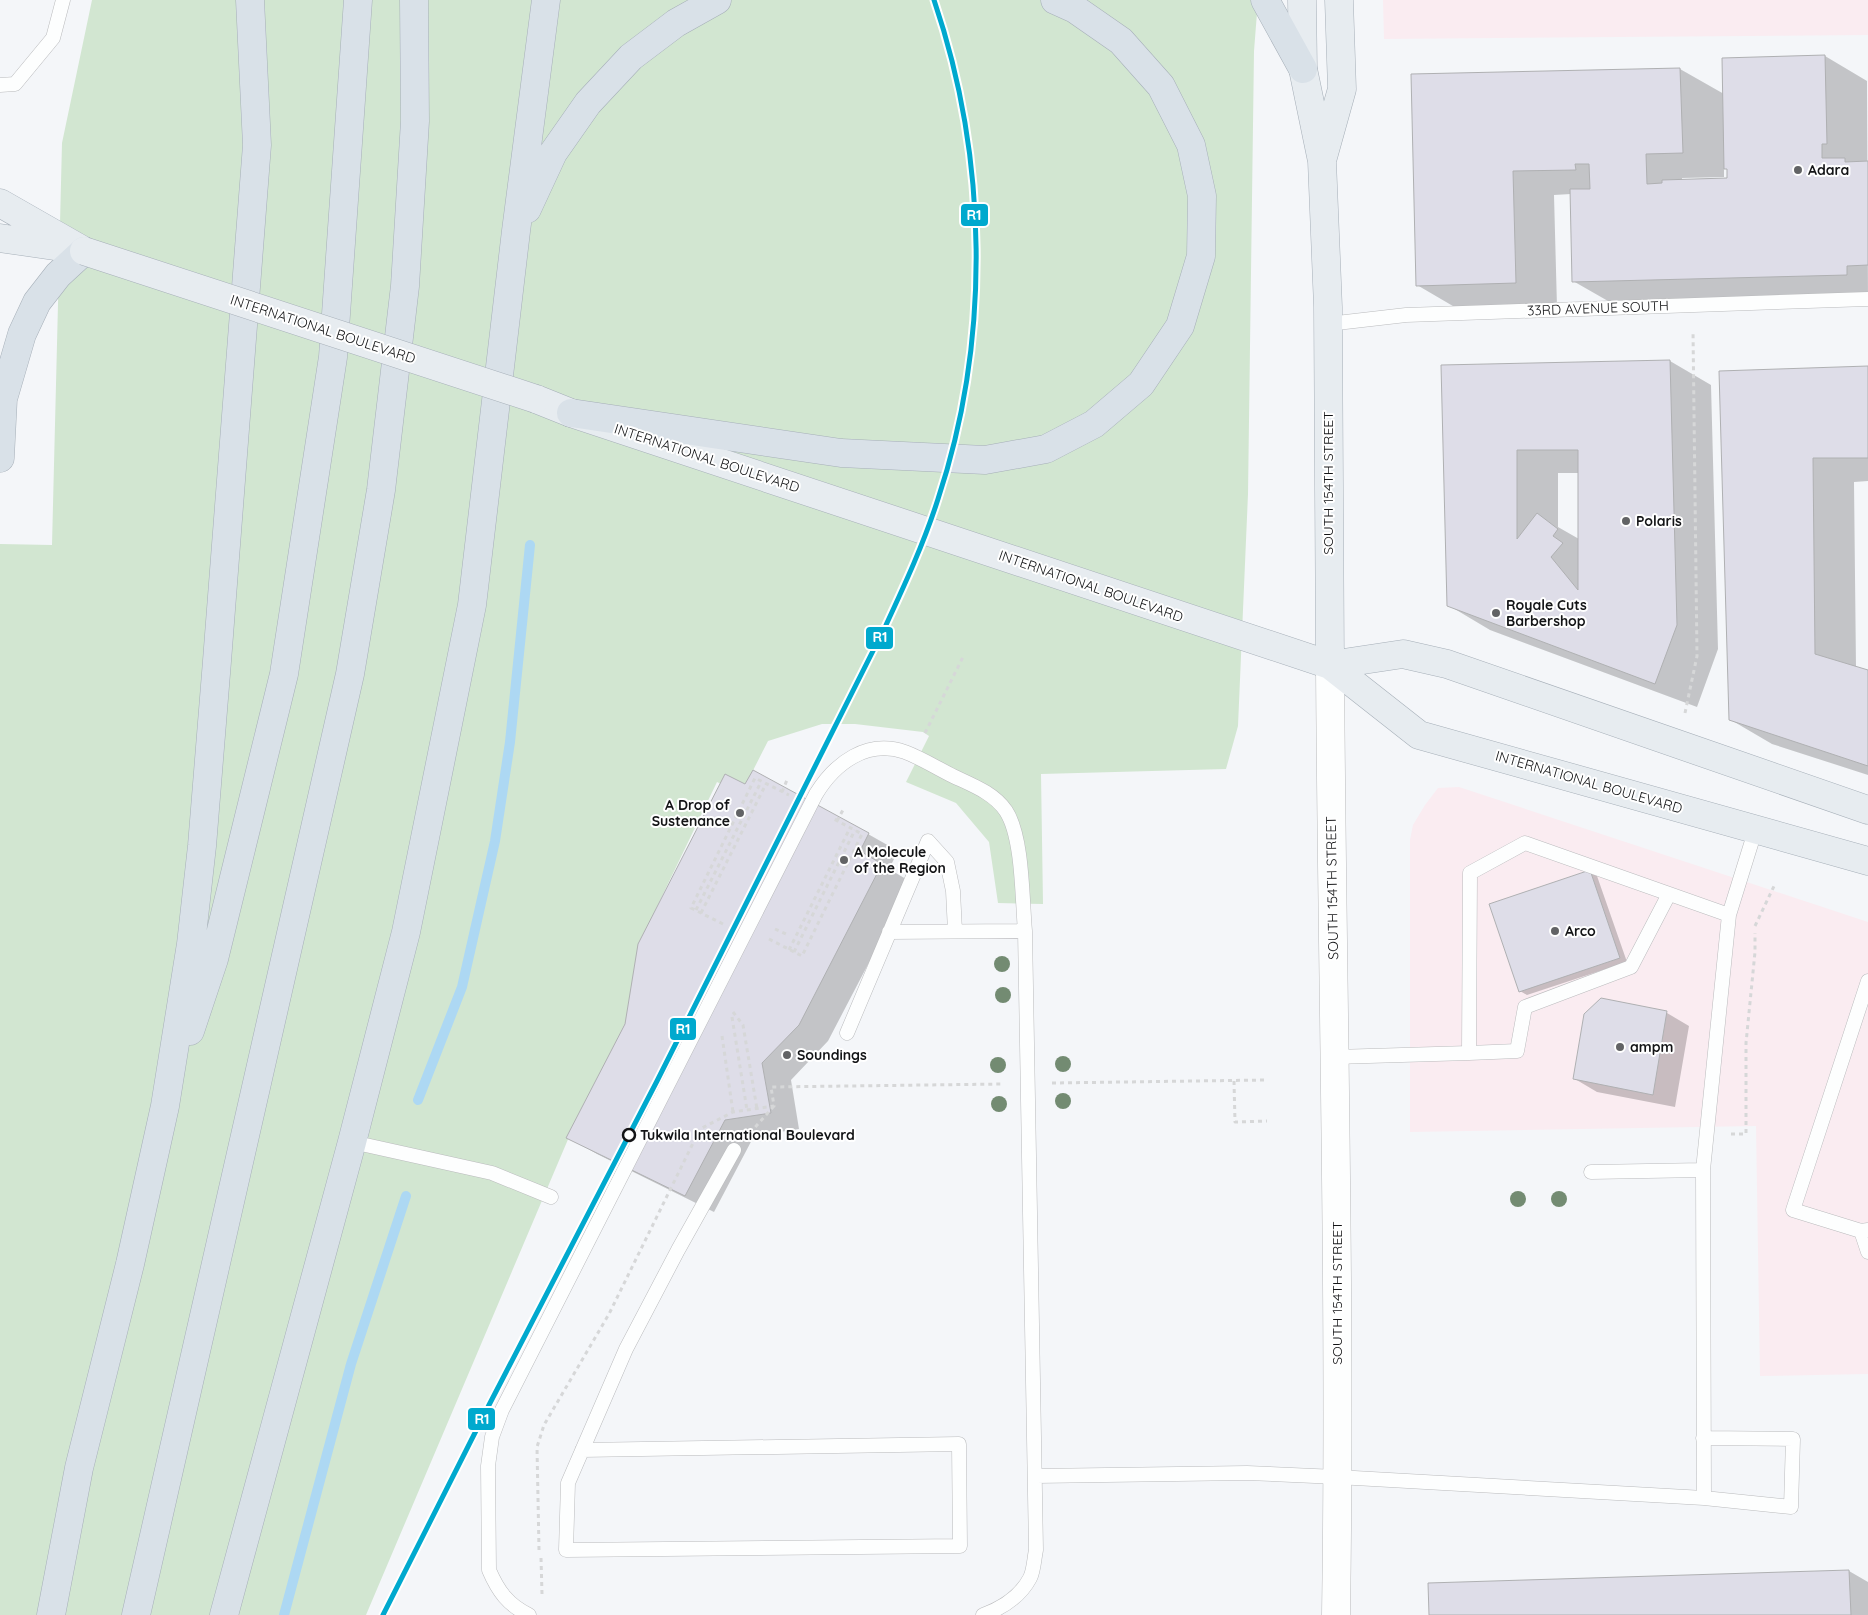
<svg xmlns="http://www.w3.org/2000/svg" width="1868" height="1615" font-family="Quicksand,sans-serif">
<rect width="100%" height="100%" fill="#f4f6f9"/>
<path fill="#faecf1" d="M1383,0h485v35l-484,4z
M1459,787l409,135v452l-108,2 -4,-250 -346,6v-292l3,-15 12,-20 13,-17z"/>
<path fill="#d2e6d1" d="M92,0h1166l-4,51 -6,443 -10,232 -12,43 -185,5 2,130 -45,-1 -9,-61 -33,-39 -50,-21 23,-46 -6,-4 -68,-8h-33l-54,17 -27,53 -24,-12 -78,162 -13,77 -57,116 -203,478h-366v-1071l52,1 10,-402z"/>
<path fill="#0003" fill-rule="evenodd" d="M1825,56l42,25 1,218 -253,6 -42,-24 -2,-87 -17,1 3,112 -99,2 -41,-24 -5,-210 268,-6 44,25zM1724,168l5,2v9l-47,1v-2l42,-1z
M1670,361l41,24 7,264 -21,58 -207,-77 -42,-25 -6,-239zM1558,473h21v66l-21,-12z
M1868,368v113l-14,1 2,186 12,3v104l-96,-31 -41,-24 -11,-348z
M745,785l123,49 30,17 -9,18 22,13 -83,159 -37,39 8,49 -45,7 -40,76 -117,-58 -29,-17z
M1590,872l7,4 30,86 -100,33 -7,-4z
M1602,999l65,14 22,13 -14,81 -78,-15 -22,-13z
M1849,1571l19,11v33h-438l-1,-31z"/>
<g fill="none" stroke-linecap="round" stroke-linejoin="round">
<path stroke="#add8f3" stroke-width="10" d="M418,1100l44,-113 33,-146 15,-99 20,-197
M284,1615l67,-251 55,-168"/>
</g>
<path fill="#dedde8" stroke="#afb0b2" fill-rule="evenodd" d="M1825,55l2,89h-5v14h23v4l23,-1v104l-21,1v9l-275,7 -2,-93h20l-1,-25h-14l1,6 -63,1 3,112 -100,3 -5,-212 269,-6 3,85 -37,1 1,30 15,-1v-3l65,-2v-9h-3l-2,-111z
M1670,360l7,265 -22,59 -208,-78 -6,-241zM1517,450h61v140l-27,-33 12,-14 -10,-7 5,-7 -21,-16 -20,26z
M1868,366v92h-55l2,196 53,16v96l-139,-46 -10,-349z
M753,770l116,63 -9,18 22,13 -83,161 -37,38 9,50 -46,7 -40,76 -119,-58 59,-114 13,-80 87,-170 20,10z
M1590,870l30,88 -101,34 -30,-88z
M1601,998l66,13 -14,84 -80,-16 11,-65z
M1849,1570l2,45h-422l-1,-32z"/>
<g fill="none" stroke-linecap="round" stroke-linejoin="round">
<defs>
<path id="service" d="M0,85l15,-1 38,-46 10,-38
M1328,324l78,-9 462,-16
M1669,894l-38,73 -106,40 -8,44 -48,2 1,-180 55,-30 204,72
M889,932l136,-1
M1868,981l-75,229 68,21 7,-1
M847,1033l81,-192 19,21 6,29 2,40
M1335,1057l134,-4
M352,1142l140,31 59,24
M1591,1172l112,-2
M1861,1231l7,21
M582,1450l377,-6 1,102 -394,4 2,-67 58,-134 52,-99 56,-100
M1036,1476l211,-3 90,4 367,21 87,9 2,-68 -90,-1
M1704,1498l-1,-328 26,-255 27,-87
M529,1615c-21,-10 -31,-24 -40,-45l-1,-104 4,-29 10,-27 314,-616c19,-31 51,-55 89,-42 16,6 32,16 48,24 19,9 41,17 53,35 17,26 16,88 19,120l11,619c-2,9 -2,20 -6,28 -10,19 -28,30 -47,37"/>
<path id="tertiary" d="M1330,665c2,317 11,633 6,950"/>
<path id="primary" d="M1302,0l1,69 19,92 6,146 2,358
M1323,157l19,-68 -3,-89
M0,203l84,48
M0,238l68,10
M536,399l35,14 759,252 89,70 449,126
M1330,665l73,-11 44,10 421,146"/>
<path id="motorway" d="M1265,0l38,69
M527,209l26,-56 35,-50 43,-46 45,-34 41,-23
M571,413l270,40 144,7 61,-11 48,-25 47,-40 39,-58 21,-70 1,-60 -11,-51 -30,-59 -40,-45 -46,-32 -20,-9
M0,458l3,-59 19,-65 15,-32 21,-27 26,-24
M190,1031l24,-72 70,-285 49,-317 25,-357
M51,1615l28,-147 51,-204 35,-158 26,-162 11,-98 15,-185 40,-516 -7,-145
M136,1615l214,-941 31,-184 24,-204 10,-165 -1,-121
M224,1615l128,-473 54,-210 66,-327 44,-374 30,-231"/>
</defs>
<use href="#service" stroke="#babbbd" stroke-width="15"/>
<use href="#tertiary" stroke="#babbbd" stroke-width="29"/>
<use href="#primary" stroke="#a6afb8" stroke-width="29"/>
<use href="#motorway" stroke="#a6afb8" stroke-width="29"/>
<path stroke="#d6d7d8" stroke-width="3" stroke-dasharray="4 4" stroke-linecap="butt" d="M1685,713l12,-57 -4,-325
M925,733l39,-78
M782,792l5,-12
M837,821l7,-13
M696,910l65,-128
M701,913l65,-129
M723,924l-32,-16 64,-130 34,17
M1755,926l20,-42
M775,929l11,5
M769,939l33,17 60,-122 -30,-16
M789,950l61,-122
M794,952l61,-122
M733,1012l10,13 14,84
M732,1017l15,93
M722,1036l11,76
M1234,1081l1,41 32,-1
M1052,1083l214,-3
M750,1133l24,-27
M1731,1134h15v-91l9,-91v-19
M539,1550l-2,-103 7,-22 65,-111 91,-185 33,-17 41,-6 -3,-19 232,-3
M541,1558l1,36"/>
<use href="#service" stroke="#fdfefe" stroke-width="14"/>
<use href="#tertiary" stroke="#fdfefe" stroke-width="28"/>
<use href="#primary" stroke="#e7ecf0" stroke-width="28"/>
<use href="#motorway" stroke="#d9e1e8" stroke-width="28"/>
<defs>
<path id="primary-bridge" d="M84,251l452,148"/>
</defs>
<use href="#primary-bridge" stroke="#a6afb8" stroke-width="29" stroke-linecap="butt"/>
<use href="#primary-bridge" stroke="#e7ecf0" stroke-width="28"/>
<defs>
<path id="rail-1" d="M383,1615l106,-210 168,-324 229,-456c19,-41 38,-82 52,-126 53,-160 50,-340 -4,-499"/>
</defs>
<use href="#rail-1" stroke="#fff" stroke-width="9"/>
<use href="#rail-1" stroke="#00a9ce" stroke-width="5"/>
</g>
<g fill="#738b72">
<circle cx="1002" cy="964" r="8"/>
<circle cx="1003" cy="995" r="8"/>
<circle cx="1063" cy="1064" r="8"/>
<circle cx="998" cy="1065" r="8"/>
<circle cx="1063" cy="1101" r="8"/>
<circle cx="999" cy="1104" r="8"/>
<circle cx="1518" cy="1199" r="8"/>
<circle cx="1559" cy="1199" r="8"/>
</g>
<g fill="#626365" stroke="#fff" stroke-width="2">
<circle cx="1798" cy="170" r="5"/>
<circle cx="1626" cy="521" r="5"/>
<circle cx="1496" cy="613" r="5"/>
<circle cx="740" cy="813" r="5"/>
<circle cx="844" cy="860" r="5"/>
<circle cx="1555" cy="931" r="5"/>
<circle cx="1620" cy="1047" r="5"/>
<circle cx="787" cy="1055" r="5"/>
</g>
<circle fill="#fff" stroke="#131416" stroke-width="2.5" cx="629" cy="1135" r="6"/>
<g text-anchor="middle" stroke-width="4" stroke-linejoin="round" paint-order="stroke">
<g font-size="14" font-weight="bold" fill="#131416" stroke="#fff" text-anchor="start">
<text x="1808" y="175">Adara</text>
<text x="1636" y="526">Polaris</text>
<text x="1506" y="610">Royale Cuts<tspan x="1506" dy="16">Barbershop</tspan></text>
<text x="730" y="810" text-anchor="end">A Drop of<tspan x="730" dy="16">Sustenance</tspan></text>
<text x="854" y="857">A Molecule<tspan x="854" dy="16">of the Region</tspan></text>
<text x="1565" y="936">Arco</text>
<text x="1630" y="1052">ampm</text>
<text x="797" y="1060">Soundings</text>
</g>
<g font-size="14" fill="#131416" stroke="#fff">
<text transform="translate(1598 308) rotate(-2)" y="5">33RD AVENUE SOUTH</text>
<text transform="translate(323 329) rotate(18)" y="5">INTERNATIONAL BOULEVARD</text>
<text transform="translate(707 458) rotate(18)" y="5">INTERNATIONAL BOULEVARD</text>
<text transform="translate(1328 483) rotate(-90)" y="5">SOUTH 154TH STREET</text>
<text transform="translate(1091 586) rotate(19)" y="5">INTERNATIONAL BOULEVARD</text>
<text transform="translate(1589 782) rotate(16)" y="5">INTERNATIONAL BOULEVARD</text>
<text transform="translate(1332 888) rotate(-91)" y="5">SOUTH 154TH STREET</text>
<text transform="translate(1337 1293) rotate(-90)" y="5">SOUTH 154TH STREET</text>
</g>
<g font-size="14" font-weight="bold" fill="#131416" stroke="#fff" text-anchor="start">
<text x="640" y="1140">Tukwila International Boulevard</text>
</g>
</g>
<g stroke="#fff" stroke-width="2">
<rect x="960" y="203" width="29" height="24" rx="5" fill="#00a9ce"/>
<rect x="865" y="626" width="29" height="24" rx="5" fill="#00a9ce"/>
<rect x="669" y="1017" width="28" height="24" rx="5" fill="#00a9ce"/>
<rect x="467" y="1407" width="29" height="24" rx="5" fill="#00a9ce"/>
</g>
<g font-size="14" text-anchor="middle" font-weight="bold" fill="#fff">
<text x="974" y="220">R1</text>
<text x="880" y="642">R1</text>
<text x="683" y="1034">R1</text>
<text x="482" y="1424">R1</text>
</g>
</svg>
